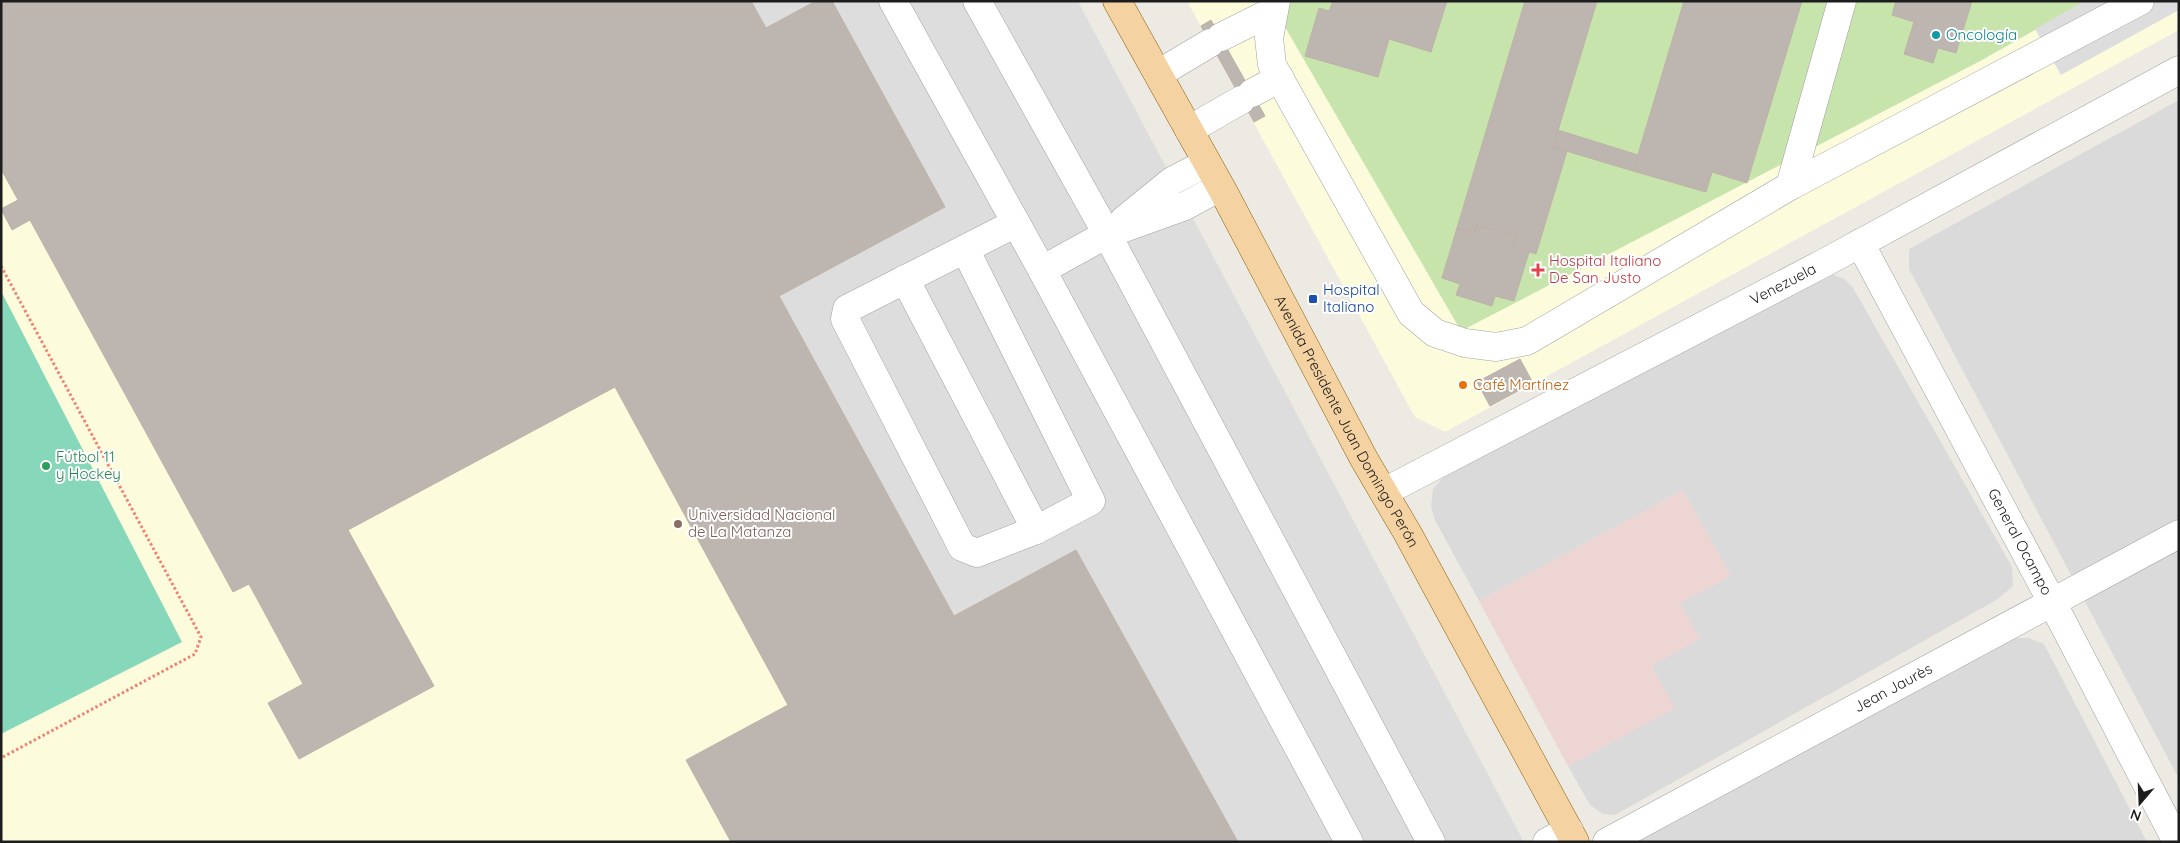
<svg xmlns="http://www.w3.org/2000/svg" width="2180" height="843" font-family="Quicksand,sans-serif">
<rect width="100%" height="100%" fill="#edeae3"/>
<path fill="#dbdada" d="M2179,100v679l-270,-510v-20z
M1823,274h9l12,5 8,7 160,281 1,19 -15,13 -383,216 -12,-1 -13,-9 -22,-39 106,-58 -23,-42 29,-63 50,-27 -47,-86 -204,111 -44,-81 -4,-14 2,-17 13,-15z
M2010,638h19l15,6 103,198h-508l6,-9z"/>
<path fill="#edd5d3" d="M1683,490l48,86 -51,27 20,36 -49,27 24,42 -107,58 -89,-165z"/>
<path fill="#fcfcdd" d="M1,1h1077l446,841h-1523z
M1187,1h992v29l-734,402 -30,-15z"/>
<path fill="#c7e4ac" d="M1270,1h816l-102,58 -523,272z"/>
<path fill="#87d7ba" d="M1,291l181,351 -181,92z"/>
<path fill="#ddd" d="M751,1h65l-50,27z
M832,1h246l446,841h-286l-162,-292 -122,66 -175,-320 166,-89z
M2085,1h94v9l-118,65 -26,-46z"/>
<path fill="#bdb6b0" stroke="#beb1a7" d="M1,1h750l15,27 50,-27h16l113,206 -166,89 175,320 122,-66 162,292h-507l-45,-82 102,-55 -173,-318 -267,143 86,156 -135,73 -31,-56 35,-19 -54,-100 -16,8 -203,-372 -18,10 -11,-21 17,-9 -17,-31z
M1333,1h114l-16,51 -42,-13 -11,38 -73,-21 14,-48 10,3z
M1525,1h72l-44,146 14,4 -31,103 -23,-7 4,-10 -40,-12 -3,8 -17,-5z
M1684,1h118l-55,182 -35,-11 -6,20 -73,-21z
M1896,1h76l-16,52 -18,-5 -5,15 -29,-9 10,-32 -22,-7z
M1211,20l54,96 -11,6 -53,-96z
M1558,130l80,25 -5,16 -80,-24z
M1477,225l40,12 -4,10 16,5 -15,49 -19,-5 -3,10 -36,-11 4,-11 -18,-6 15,-50 17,5z
M1520,359l13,24 -43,23 -13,-24z"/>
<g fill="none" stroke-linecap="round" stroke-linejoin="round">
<defs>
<g id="minor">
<path d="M893,1l149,269 307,572"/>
<path d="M977,1l130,233 324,608"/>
<path d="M1276,1l-7,37 3,27 139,248 24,20 30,10 31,4 31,-6 263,-155 350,-185"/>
<path d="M1221,37l52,-26"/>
<path d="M1158,74l52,-31"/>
<path d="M1252,93l28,-15"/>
<path d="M1189,130l52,-30"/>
<path d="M1790,186l52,-185"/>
<path d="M1124,220l48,-39 34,-18"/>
<path id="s1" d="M1860,243l192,359 125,240"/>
<path d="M965,249l126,252 -55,29 -59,23 -15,-6 -117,-228 2,-10 169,-86"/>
<path d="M1042,270l65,-36 78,-28 35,-19"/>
<path d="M905,279l131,251"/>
<path id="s2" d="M1384,492l440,-229 355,-193"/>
<path d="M1547,842l22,-12"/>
<path id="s3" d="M1607,842l572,-308"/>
</g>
<g id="major">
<path id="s4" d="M1117,1l106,190 141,268 44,75 167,308"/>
</g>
</defs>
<use href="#minor" stroke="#a1a1a1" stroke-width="29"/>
<use href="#major" stroke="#8a630b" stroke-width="29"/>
<path stroke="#ef8273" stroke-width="3" stroke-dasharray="2.5 2.5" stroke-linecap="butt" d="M1,266l200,371 -6,17 -194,104"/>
<use href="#minor" stroke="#fff" stroke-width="28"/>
<use href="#major" stroke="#f4d2a1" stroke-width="28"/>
</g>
<circle fill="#0f9aa8" stroke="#fff" stroke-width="2" cx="1936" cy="35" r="5"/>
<path fill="#e0444e" stroke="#fff" stroke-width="2" d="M1535.5 262.5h5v5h5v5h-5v5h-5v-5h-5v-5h5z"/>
<rect fill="#1a4fb4" stroke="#fff" stroke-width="2" x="1308" y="294" width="10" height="10" rx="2.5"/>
<circle fill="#e8710a" stroke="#fff" stroke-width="2" cx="1463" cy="385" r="5"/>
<circle fill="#2e9e5b" stroke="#fff" stroke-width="2" cx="46" cy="466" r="5"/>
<circle fill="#8d6e63" stroke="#fff" stroke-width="2" cx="678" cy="524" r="5"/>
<g text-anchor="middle" stroke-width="4" stroke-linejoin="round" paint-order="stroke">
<g font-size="15" fill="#0d838f" stroke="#fff" text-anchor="start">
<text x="1946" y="40">Oncología</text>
</g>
<g font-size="15" fill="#be3a42" stroke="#fff" text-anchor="start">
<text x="1549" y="266">Hospital Italiano<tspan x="1549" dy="17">De San Justo</tspan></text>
</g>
<g font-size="15" fill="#1d1d1d" stroke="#fff">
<text dy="5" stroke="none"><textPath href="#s2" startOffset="450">Venezuela</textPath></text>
<text dy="5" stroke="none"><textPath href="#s4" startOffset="479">Avenida Presidente Juan Domingo Perón</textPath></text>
<text dy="5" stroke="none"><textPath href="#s1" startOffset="339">General Ocampo</textPath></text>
<text dy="5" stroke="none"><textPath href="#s3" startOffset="325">Jean Jaurès</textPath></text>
</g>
<g font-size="15" fill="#164399" stroke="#fff" text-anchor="start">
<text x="1323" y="295">Hospital<tspan x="1323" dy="17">Italiano</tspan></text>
</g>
<g font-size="15" fill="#c56008" stroke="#fff" text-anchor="start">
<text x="1473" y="390">Café Martínez</text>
</g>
<g font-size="15" fill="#27864d" stroke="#fff" text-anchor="start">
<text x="56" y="462">Fútbol 11<tspan x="56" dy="17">y Hockey</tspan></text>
</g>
<g font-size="15" fill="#785e54" stroke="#fff" text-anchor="start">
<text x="688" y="520">Universidad Nacional<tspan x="688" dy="17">de La Matanza</tspan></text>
</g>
</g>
<rect width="2180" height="843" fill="none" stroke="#1d1d1d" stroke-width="5"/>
<g transform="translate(2140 803) rotate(199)" stroke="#ffffff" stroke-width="4" paint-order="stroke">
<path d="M0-4L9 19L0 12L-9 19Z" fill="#1d1d1d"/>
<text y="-8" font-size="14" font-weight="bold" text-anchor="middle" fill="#1d1d1d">N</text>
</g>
</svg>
